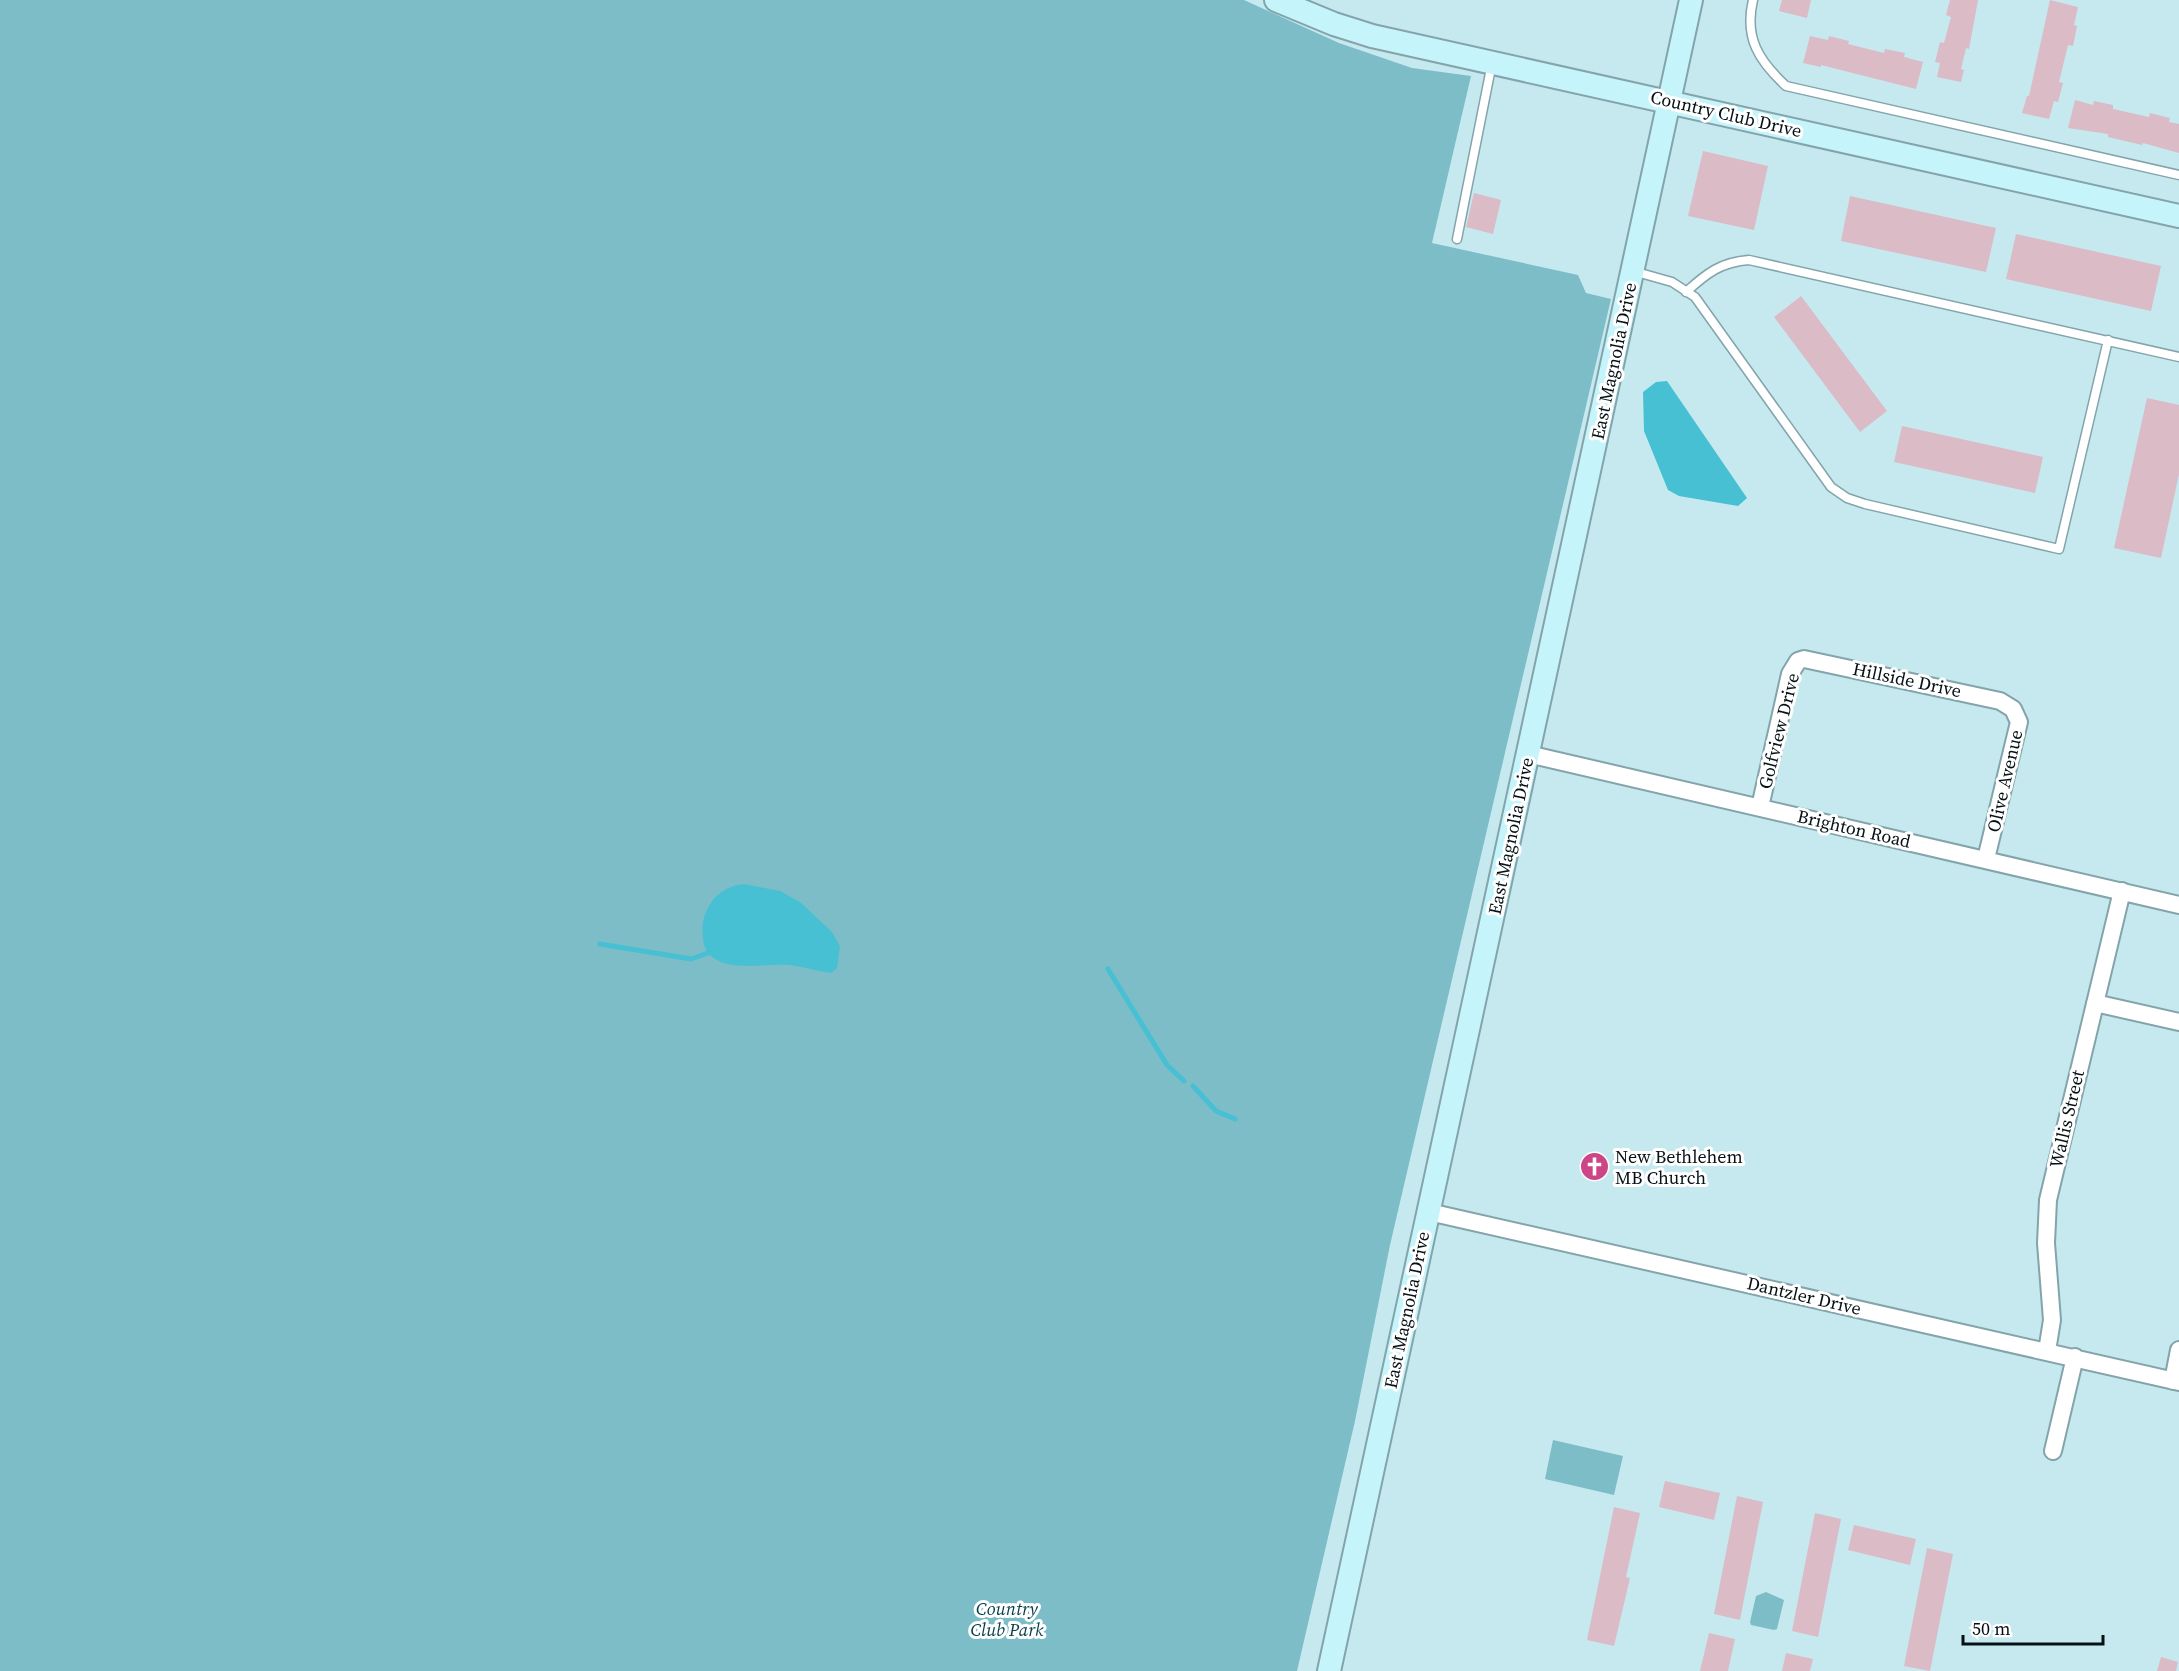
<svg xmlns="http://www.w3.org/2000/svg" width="2179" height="1671" font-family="'Source Serif 4',serif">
<rect width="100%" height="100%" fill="#c6e9ef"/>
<path fill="#7dbdc8" d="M0,0h1244l95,43 73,25 59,8 -39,167 146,32 8,18 25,6 -221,946 -35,176 -58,250h-1297z
M1553,1440l70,16 -9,39 -69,-16z
M1766,1592l18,8 -7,29 -3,1 -23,-5 -1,-3 6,-26z"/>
<path fill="#46c0d2" d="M1667,381l80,117 -9,8 -59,-10 -11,-6 -24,-59 -1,-39 13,-10z
M744,884l36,7 20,11 32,30 8,14 -3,22 -6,5c-14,-2 -27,-6 -41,-8 -26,-2 -83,12 -87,-26 -1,-10 -1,-18 3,-27 7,-17 20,-26 38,-28z"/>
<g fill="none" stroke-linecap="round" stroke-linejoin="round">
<path stroke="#46c0d2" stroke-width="5" d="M600,944l91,15 17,-6
M1108,969l59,96 17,16
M1193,1086l23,25 19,8"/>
</g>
<path fill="#dabbc6" d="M1782,0h29l-4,18 -28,-7z
M1950,0h28l-9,49 -3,-1 -5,21 3,1 -3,12 -24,-5 3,-14 -5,-1 5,-20 4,1 7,-26 -5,-2z
M2050,0l28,7 -4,18 3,1 -4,20 -5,-1 -9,37 4,1 -5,19 -4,-1 -5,18 -27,-6 5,-17h2z
M1810,36l18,4 1,-4 20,5 -1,3 36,9 1,-4 20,4 -1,4 19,5 -7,27 -95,-24v2l-18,-4z
M2075,100l18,5 1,-4 19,4v4l36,8 1,-4 20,5 -1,4 10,2v29l-36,-10 -1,2 -34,-8v-3l-40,-6z
M1703,151l65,15 -14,64 -66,-14z
M1474,193l27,7 -8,34 -27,-7z
M1850,196l146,32 -10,44 -145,-31z
M2016,234l145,32 -10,45 -145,-32z
M1801,296l86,115 -27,21 -86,-115z
M2147,398l32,7v69l-18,84 -47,-10z
M1902,426l141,31 -8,36 -141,-31z
M1665,1481l55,12 -6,27 -55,-13z
M1737,1496l26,6 -23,118 -26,-6z
M1614,1507l26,6 -14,64 4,1 -16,68 -27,-6z
M1815,1513l26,6 -23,118 -26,-6z
M1854,1525l62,14 -6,26 -62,-15z
M1927,1548l26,6 -23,117 -26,-5z
M1709,1633l26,6 -7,32h-28z
M1786,1653l27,6 -3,12h-28z
M2161,1657l17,5 -2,9h-19z"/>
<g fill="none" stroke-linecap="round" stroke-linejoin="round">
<defs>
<path id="lane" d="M1753,0c-9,38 6,61 33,86l393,89
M1457,239l35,-176
M1633,271l39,11 23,15 136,190 16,11 18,6 194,45 49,-209
M1686,292c21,-19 35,-30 63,-32l430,97"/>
<path id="street" d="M1528,754l651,151
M1760,807l30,-133 8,-13 6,-2 196,42 13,8 6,13 -33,137
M2095,1003l84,19
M1429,1212l750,170
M2047,1351l5,-31 -6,-77 2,-43 74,-309
M2173,1381l6,-31
M2053,1451l22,-94"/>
<path id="secondary" d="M1276,0l58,24 38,12 807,180
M1329,1671l362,-1671"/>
</defs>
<use href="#lane" stroke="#83a4aa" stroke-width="11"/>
<use href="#street" stroke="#83a4aa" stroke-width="20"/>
<use href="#secondary" stroke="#83a4aa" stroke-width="26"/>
<use href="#lane" stroke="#fff" stroke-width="8"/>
<use href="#street" stroke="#fff" stroke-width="16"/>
<use href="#secondary" stroke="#c6f4fb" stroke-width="22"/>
</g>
<defs>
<symbol id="church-disc" viewBox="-11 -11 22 22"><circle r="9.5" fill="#cc4586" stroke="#fff"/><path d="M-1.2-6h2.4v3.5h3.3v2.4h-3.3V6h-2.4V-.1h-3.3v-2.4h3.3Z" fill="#fff"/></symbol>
</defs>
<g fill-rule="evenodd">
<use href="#church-disc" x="1578" y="1150" width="33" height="33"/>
</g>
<g text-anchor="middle" stroke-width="6" stroke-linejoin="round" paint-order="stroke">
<g font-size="18" fill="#051114" stroke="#fff">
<text transform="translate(1726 114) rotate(13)" y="6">Country Club Drive</text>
<text transform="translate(1614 361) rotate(-78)" y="6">East Magnolia Drive</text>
<text transform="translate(1907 680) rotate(12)" y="6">Hillside Drive</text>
<text transform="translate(1779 731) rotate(-76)" y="6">Golfview Drive</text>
<text transform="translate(2005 781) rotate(-77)" y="6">Olive Avenue</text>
<text transform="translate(1854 829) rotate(13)" y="6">Brighton Road</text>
<text transform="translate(1511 836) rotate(-78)" y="6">East Magnolia Drive</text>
<text transform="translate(2067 1119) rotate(-77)" y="6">Wallis Street</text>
<text transform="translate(1804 1296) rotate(13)" y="6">Dantzler Drive</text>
<text transform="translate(1407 1310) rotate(-78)" y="6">East Magnolia Drive</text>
</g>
<g font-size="18" fill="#051114" stroke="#fff" text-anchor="start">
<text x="1615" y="1163">New Bethlehem<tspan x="1615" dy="21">MB Church</tspan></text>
</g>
<g font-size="18" font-style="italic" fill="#063f47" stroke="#fff">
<text x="1007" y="1615">Country<tspan x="1007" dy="21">Club Park</tspan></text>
</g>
</g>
<path d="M1963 1635v9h140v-9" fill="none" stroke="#051114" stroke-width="3"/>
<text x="1972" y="1635" font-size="18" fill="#051114" stroke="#ffffff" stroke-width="4.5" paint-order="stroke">50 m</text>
</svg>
